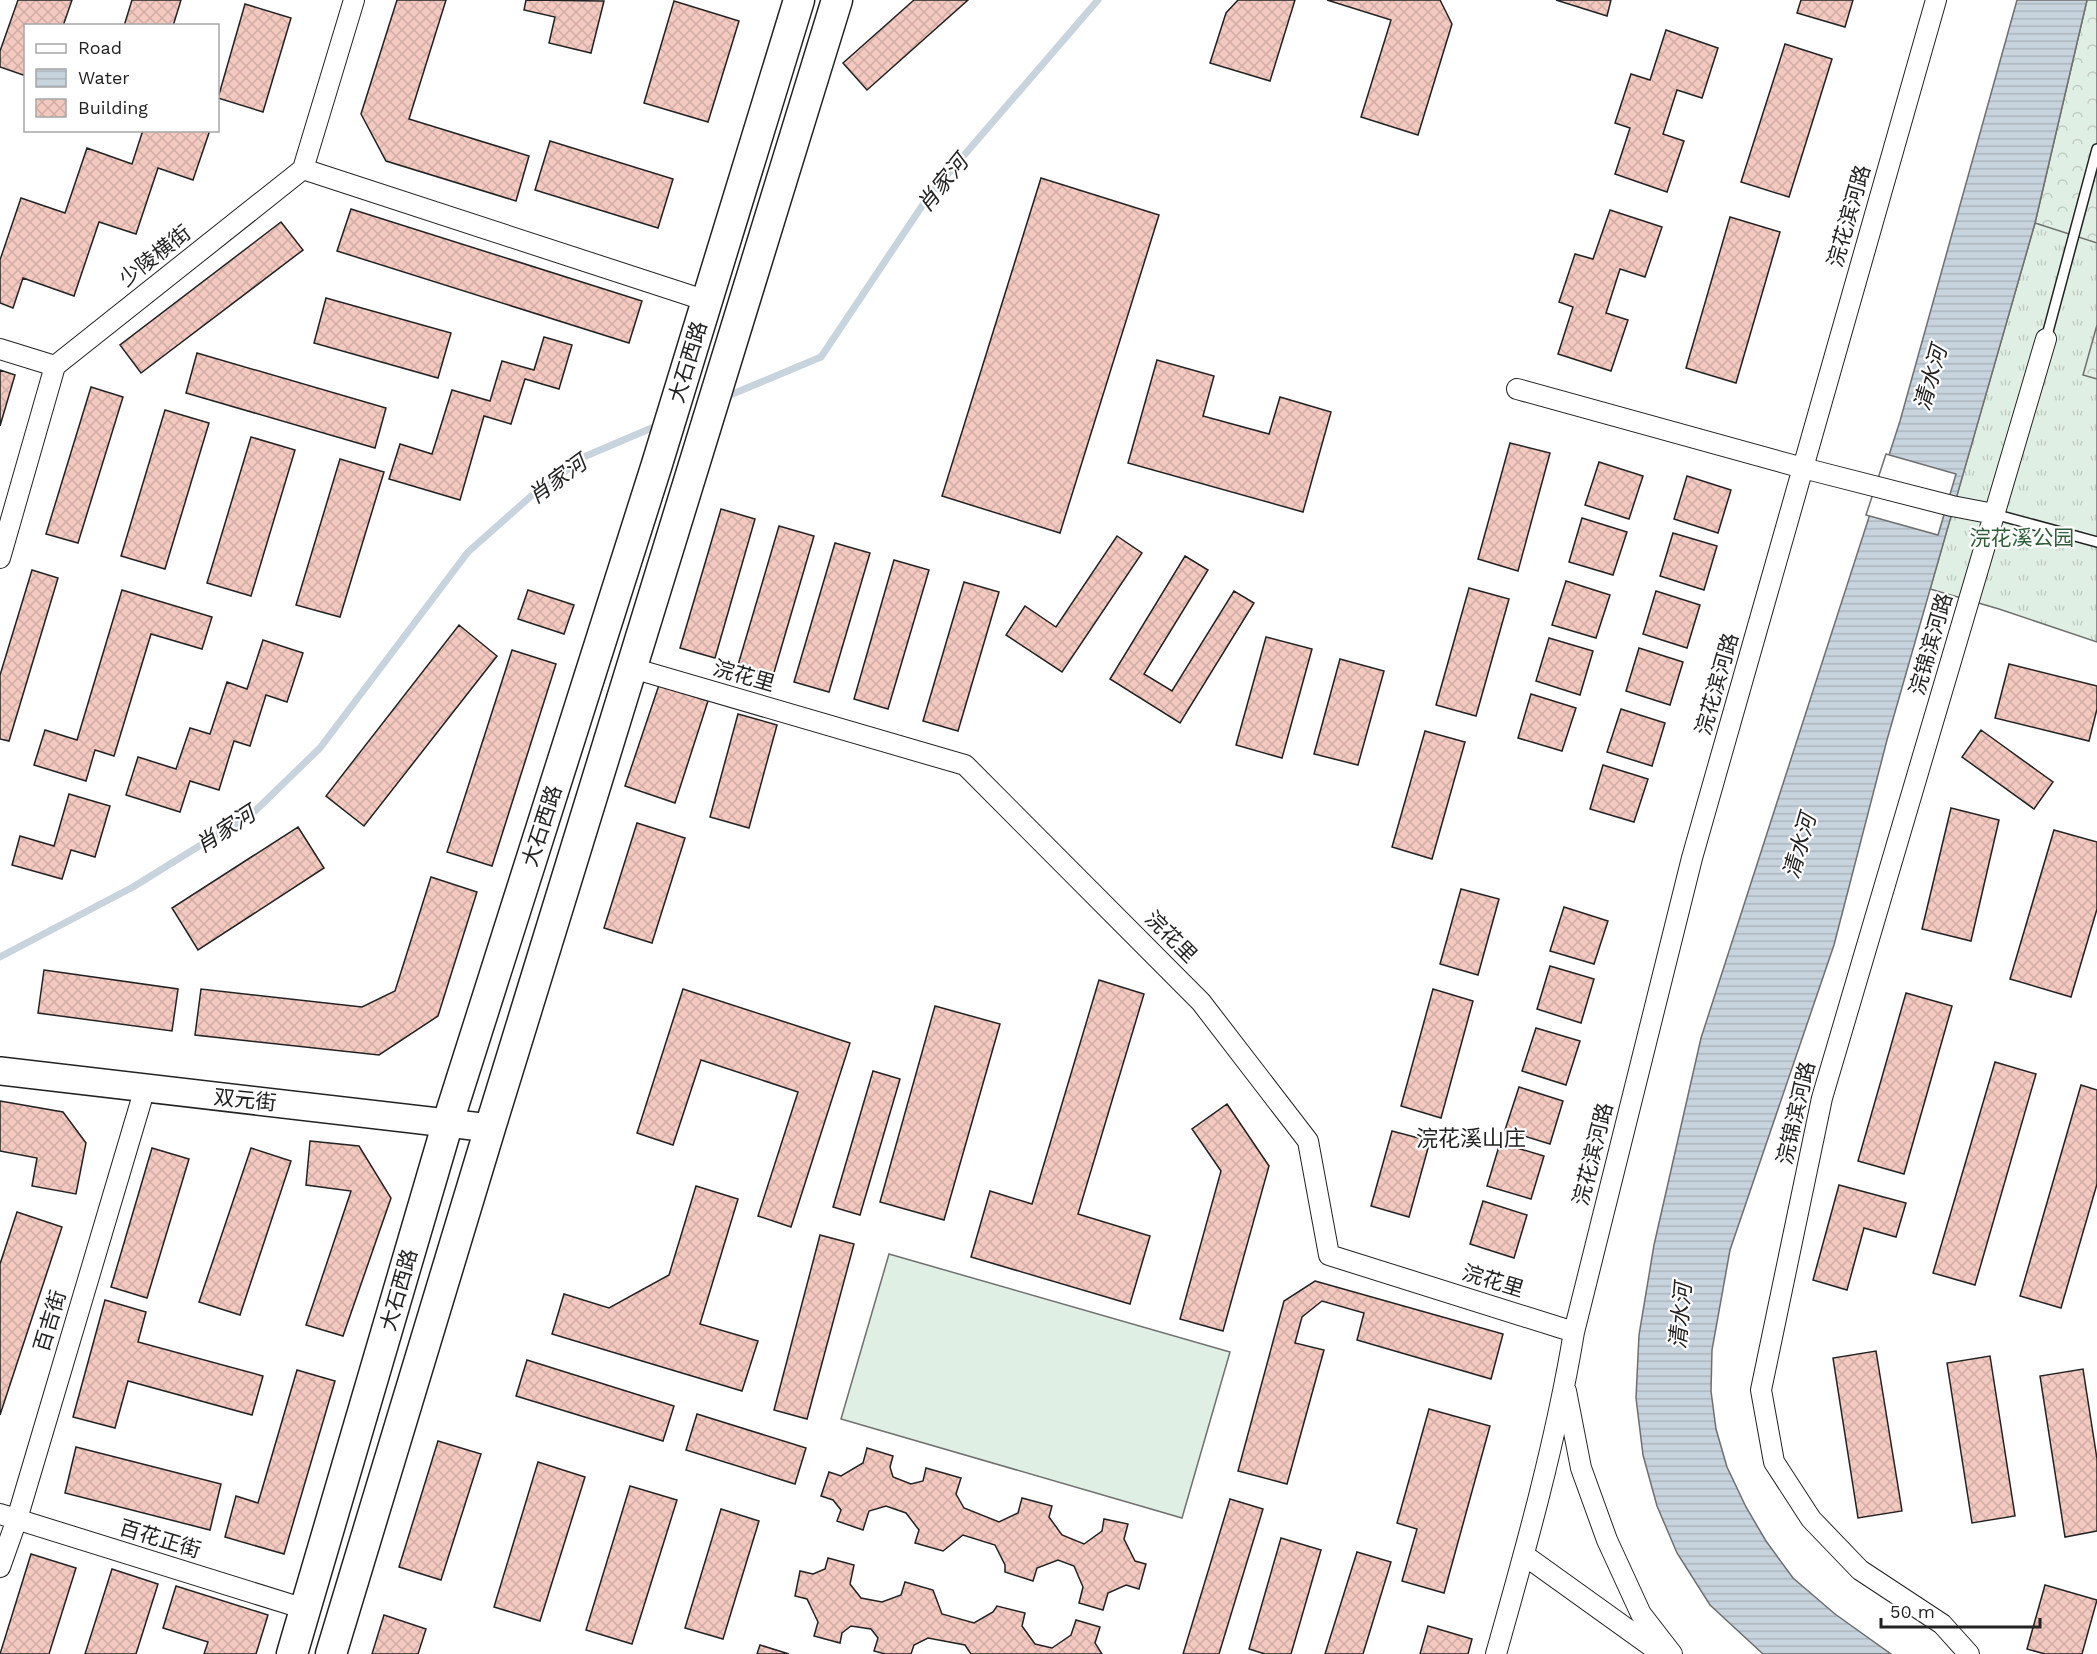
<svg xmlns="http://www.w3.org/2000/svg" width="2097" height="1654" viewBox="0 0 2097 1654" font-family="'Work Sans','Noto Sans SC',sans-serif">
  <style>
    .grass { fill: url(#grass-tufts); stroke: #6f6f6f; stroke-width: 1.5 }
    .forest { fill: url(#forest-crowns); stroke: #6f6f6f; stroke-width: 1.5 }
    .pitch { fill: #e0efe3; stroke: #6f6f6f; stroke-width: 1.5 }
    .water { fill: url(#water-rules); stroke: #6f6f6f; stroke-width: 1.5 }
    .pier { fill: #fff; stroke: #6f6f6f; stroke-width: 1.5 }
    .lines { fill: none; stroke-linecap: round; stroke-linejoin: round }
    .stream { stroke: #c7d3dd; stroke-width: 7 }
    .building { fill: url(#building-cross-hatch); stroke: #222; stroke-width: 1.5 }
    .service-casing { stroke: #222; stroke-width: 12 }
    .minor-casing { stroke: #222; stroke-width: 22 }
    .secondary-casing { stroke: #222; stroke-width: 30 }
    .primary-casing { stroke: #222; stroke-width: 33 }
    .service { stroke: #fff; stroke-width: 9 }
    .minor { stroke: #fff; stroke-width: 20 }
    .secondary { stroke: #fff; stroke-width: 27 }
    .primary { stroke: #fff; stroke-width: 30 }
    .labels { text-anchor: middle; stroke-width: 4.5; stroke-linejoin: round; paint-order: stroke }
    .street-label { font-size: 21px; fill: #222; stroke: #fff }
    .park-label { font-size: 21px; fill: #2f5e38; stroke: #fff }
    .water-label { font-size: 22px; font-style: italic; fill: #222; stroke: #fff }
    .neighbourhood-label { font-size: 22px; fill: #222; stroke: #fff }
  </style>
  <defs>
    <pattern id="grass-tufts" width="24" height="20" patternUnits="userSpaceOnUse" patternTransform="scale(1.5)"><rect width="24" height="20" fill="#e0efe3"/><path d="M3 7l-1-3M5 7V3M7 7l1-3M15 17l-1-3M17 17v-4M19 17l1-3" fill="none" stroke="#c0cdc2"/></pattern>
    <pattern id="forest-crowns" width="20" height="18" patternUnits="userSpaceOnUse" patternTransform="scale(1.5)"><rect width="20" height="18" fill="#e0efe3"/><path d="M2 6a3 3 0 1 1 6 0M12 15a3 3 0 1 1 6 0" fill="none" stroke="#c0cdc2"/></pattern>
    <pattern id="water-rules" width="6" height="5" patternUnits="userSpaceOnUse" patternTransform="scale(1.5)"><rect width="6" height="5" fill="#c7d3dd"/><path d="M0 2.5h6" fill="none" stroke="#abb5bd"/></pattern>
    <pattern id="building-cross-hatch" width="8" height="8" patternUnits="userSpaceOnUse" patternTransform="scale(1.5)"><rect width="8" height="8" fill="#f3c9c0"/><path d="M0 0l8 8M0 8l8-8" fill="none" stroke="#d0aca5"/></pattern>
  </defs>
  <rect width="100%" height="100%" fill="#fff"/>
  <path class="grass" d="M 2087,0 L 2097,0 L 2097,642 L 1999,609 L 1930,589 L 2035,223 Z"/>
  <path class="forest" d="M 2087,0 L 2097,0 L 2097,243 L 2035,223 Z
    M 2097,325 L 2097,379 L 2083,375 Z"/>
  <path class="pitch" d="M 889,1254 L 1230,1352 L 1182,1518 L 841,1419 Z"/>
  <path class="water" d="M 2017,0 L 2087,0 L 2035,223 L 1887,740 L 1834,945 L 1730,1250 L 1712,1350 L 1711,1391 L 1716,1429 L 1727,1467 L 1746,1507 L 1766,1541 L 1793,1578 L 1835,1614 L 1891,1654 L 1763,1654 L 1710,1605 L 1677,1553 L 1657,1506 L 1643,1455 L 1636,1398 L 1639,1335 L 1654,1245 L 1701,1038 L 1900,421 Z"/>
  <path class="pier" d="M 1886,454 L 1956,474 L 1938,535 L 1866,515 Z"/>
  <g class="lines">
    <path class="stream" d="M 723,398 L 821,357 L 928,197 L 1098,0
      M 0,957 L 133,887 L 254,812 L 320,748 L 468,552 L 530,497 L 586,456 L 661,424"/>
  </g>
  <path class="building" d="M 18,0 L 72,0 L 63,26 L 26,26 L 26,76 L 0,67 L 0,51 Z
    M 132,0 L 181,0 L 173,26 L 124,26 Z
    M 397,0 L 446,0 L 409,119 L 529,156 L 516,201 L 386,161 L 361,114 Z
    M 526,0 L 604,1 L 591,53 L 549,43 L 555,17 L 524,10 Z
    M 914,0 L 968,0 L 867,90 L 843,63 Z
    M 1238,0 L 1295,0 L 1270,81 L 1210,63 L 1226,13 Z
    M 1327,0 L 1440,0 L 1452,24 L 1418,135 L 1361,117 L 1391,20 Z
    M 1556,0 L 1611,0 L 1607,16 Z
    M 1801,0 L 1853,0 L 1845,27 L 1797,13 Z
    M 674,1 L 739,21 L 708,122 L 644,103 Z
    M 245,4 L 291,18 L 263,112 L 218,98 Z
    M 1666,30 L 1718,48 L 1702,98 L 1677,90 L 1663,134 L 1684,141 L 1667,192 L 1615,174 L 1630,128 L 1615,123 L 1631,74 L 1650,80 Z
    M 1785,44 L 1832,59 L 1789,197 L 1741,182 Z
    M 143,130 L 210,130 L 193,180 L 158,168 L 136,234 L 99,222 L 74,296 L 23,278 L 13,308 L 0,303 L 0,260 L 21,198 L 65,213 L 87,148 L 132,164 Z
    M 550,141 L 673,179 L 658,228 L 535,190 Z
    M 1041,178 L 1159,215 L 1060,533 L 942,496 Z
    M 351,209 L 642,301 L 629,343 L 337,251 Z
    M 1610,210 L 1662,227 L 1645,277 L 1620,269 L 1606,313 L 1628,320 L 1611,371 L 1558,354 L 1573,307 L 1559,302 L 1575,254 L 1593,259 Z
    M 1730,217 L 1780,232 L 1736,383 L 1686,368 Z
    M 281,222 L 303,250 L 141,373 L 120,345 Z
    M 326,298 L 451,333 L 438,378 L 314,343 Z
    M 544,337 L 572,345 L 559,389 L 525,379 L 511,424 L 484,416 L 460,500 L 389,479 L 400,444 L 432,454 L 452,390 L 490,401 L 502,361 L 534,370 Z
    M 197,353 L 386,408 L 375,448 L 186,393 Z
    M 1157,360 L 1214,376 L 1203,416 L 1269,434 L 1280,397 L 1331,412 L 1303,512 L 1128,463 Z
    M 0,370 L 15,375 L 0,426 Z
    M 91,387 L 123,397 L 78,543 L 46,534 Z
    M 165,410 L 209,423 L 165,569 L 121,556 Z
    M 251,437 L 295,450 L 251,596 L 207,583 Z
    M 1510,443 L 1550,453 L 1518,571 L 1478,559 Z
    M 340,459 L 384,472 L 340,617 L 296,605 Z
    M 1599,462 L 1643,476 L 1629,519 L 1585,505 Z
    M 1687,476 L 1731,490 L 1718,533 L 1674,519 Z
    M 721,509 L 755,519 L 715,658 L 680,648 Z
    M 1582,518 L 1627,532 L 1613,575 L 1569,562 Z
    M 779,526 L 814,536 L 773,676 L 738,665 Z
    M 1673,533 L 1717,546 L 1704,590 L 1660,576 Z
    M 1117,536 L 1142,553 L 1062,672 L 1006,635 L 1025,606 L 1056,627 Z
    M 835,543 L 870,553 L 829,692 L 794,682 Z
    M 1185,556 L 1208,570 L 1144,674 L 1172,691 L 1234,591 L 1254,603 L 1180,723 L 1110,679 Z
    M 894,560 L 929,570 L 888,709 L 854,699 Z
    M 32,570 L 58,578 L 9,741 L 0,739 L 0,675 Z
    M 1566,581 L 1610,595 L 1596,638 L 1552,625 Z
    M 964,582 L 999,592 L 958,731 L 923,721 Z
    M 1469,588 L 1509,599 L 1476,716 L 1436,705 Z
    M 122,590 L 212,617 L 202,649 L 151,634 L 114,756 L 95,750 L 86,781 L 34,765 L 45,730 L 77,740 Z
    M 528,590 L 574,605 L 564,634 L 518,619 Z
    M 1656,591 L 1700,605 L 1687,648 L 1643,634 Z
    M 459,625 L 497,656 L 364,826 L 326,796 Z
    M 1266,637 L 1312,649 L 1282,758 L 1236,745 Z
    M 1549,638 L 1593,651 L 1580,695 L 1536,681 Z
    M 263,640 L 303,653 L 287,702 L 266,695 L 250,746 L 234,741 L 219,790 L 190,781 L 180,812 L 126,795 L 138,757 L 176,769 L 190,728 L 210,734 L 227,682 L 247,689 Z
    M 1639,648 L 1683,662 L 1670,705 L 1626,691 Z
    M 512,650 L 556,664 L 492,866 L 447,852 Z
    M 1340,659 L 1384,671 L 1358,765 L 1314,754 Z
    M 2009,664 L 2097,686 L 2097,709 L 2089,741 L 1995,718 Z
    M 659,685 L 708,701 L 675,803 L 625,786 Z
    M 1531,694 L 1576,708 L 1562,751 L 1518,738 Z
    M 1621,709 L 1665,723 L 1652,766 L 1607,752 Z
    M 738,714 L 777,725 L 749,828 L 710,817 Z
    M 1981,730 L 2053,782 L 2034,809 L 1962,757 Z
    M 1425,731 L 1465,742 L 1432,859 L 1392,847 Z
    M 1603,765 L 1648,779 L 1634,822 L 1590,809 Z
    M 69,794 L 110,806 L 95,857 L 71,850 L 62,879 L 12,865 L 20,836 L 54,846 Z
    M 1951,808 L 1999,820 L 1971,941 L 1922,929 Z
    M 637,823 L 685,838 L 652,943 L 604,928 Z
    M 298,827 L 324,868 L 198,950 L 172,908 Z
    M 2054,830 L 2097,842 L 2097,909 L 2071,997 L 2010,979 Z
    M 431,877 L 477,892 L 438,1016 L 379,1055 L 195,1035 L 201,989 L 362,1007 L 395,991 Z
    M 1461,889 L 1499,899 L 1478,975 L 1440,964 Z
    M 1564,907 L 1608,921 L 1594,964 L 1550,951 Z
    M 1550,966 L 1594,979 L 1581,1023 L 1537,1009 Z
    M 44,970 L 178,989 L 172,1031 L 38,1013 Z
    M 1099,980 L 1144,994 L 1078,1214 L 1150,1236 L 1130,1304 L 971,1257 L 990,1191 L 1032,1204 Z
    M 683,989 L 850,1043 L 791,1227 L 758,1216 L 798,1092 L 701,1060 L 673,1145 L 637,1133 Z
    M 1433,989 L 1473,1001 L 1441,1118 L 1401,1106 Z
    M 1906,993 L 1952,1006 L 1904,1174 L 1858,1161 Z
    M 935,1006 L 1000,1024 L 944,1220 L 880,1202 Z
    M 1536,1028 L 1580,1041 L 1566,1085 L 1522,1071 Z
    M 1995,1062 L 2036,1074 L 1975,1285 L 1933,1273 Z
    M 873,1071 L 900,1079 L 860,1215 L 833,1207 Z
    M 2081,1085 L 2097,1090 L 2097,1184 L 2061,1308 L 2020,1296 Z
    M 1519,1087 L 1563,1101 L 1550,1144 L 1505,1130 Z
    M 0,1101 L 63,1112 L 86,1143 L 76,1194 L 32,1186 L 37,1158 L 0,1151 Z
    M 1227,1104 L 1269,1166 L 1223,1331 L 1180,1319 L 1221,1171 L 1192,1129 Z
    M 1392,1131 L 1430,1141 L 1409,1217 L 1371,1206 Z
    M 310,1141 L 359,1146 L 391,1198 L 343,1336 L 306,1325 L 351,1191 L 306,1185 Z
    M 1500,1143 L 1544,1156 L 1531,1199 L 1487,1186 Z
    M 152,1148 L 189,1159 L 147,1298 L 111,1287 Z
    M 251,1148 L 291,1161 L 240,1315 L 199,1302 Z
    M 1839,1185 L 1906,1203 L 1896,1237 L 1864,1228 L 1847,1290 L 1813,1280 Z
    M 696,1186 L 738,1199 L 700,1324 L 758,1341 L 742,1391 L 552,1334 L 564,1294 L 609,1308 L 669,1275 Z
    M 1483,1201 L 1527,1215 L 1514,1258 L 1470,1244 Z
    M 17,1212 L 62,1227 L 0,1415 L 0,1264 Z
    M 820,1235 L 854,1244 L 807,1419 L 774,1410 Z
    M 1315,1281 L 1503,1334 L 1491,1379 L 1357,1340 L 1364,1313 L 1322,1301 L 1302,1317 L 1295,1343 L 1324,1350 L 1287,1484 L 1238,1471 L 1284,1301 Z
    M 105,1300 L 146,1312 L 138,1342 L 263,1376 L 252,1415 L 128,1381 L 115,1428 L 73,1417 Z
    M 1876,1351 L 1902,1511 L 1858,1518 L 1833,1358 Z
    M 1990,1356 L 2015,1516 L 1972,1523 L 1947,1363 Z
    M 527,1360 L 674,1406 L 663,1441 L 516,1396 Z
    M 2083,1369 L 2097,1459 L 2097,1531 L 2065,1537 L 2040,1376 Z
    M 297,1370 L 335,1381 L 284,1554 L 225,1537 L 236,1496 L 258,1503 Z
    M 1429,1409 L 1490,1426 L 1444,1593 L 1402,1581 L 1417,1529 L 1397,1523 Z
    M 697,1414 L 806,1448 L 795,1484 L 686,1450 Z
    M 438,1441 L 481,1454 L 441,1580 L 399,1567 Z
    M 76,1447 L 221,1484 L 210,1530 L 65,1493 Z
    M 867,1448 L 893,1456 L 890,1467 L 893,1477 L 911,1484 L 923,1481 L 926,1468 L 961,1478 L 956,1494 L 964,1508 L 999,1522 L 1018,1513 L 1022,1498 L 1052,1506 L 1049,1517 L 1062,1535 L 1084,1544 L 1102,1531 L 1104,1519 L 1128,1524 L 1124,1539 L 1135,1561 L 1146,1564 L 1139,1589 L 1126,1585 L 1108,1593 L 1103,1610 L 1079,1603 L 1083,1587 L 1074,1566 L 1058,1560 L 1037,1568 L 1033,1581 L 1005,1572 L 1005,1565 L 995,1545 L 963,1535 L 943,1551 L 915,1543 L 919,1530 L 906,1513 L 886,1506 L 869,1511 L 863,1530 L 837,1521 L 841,1510 L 833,1500 L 821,1496 L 829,1472 L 841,1476 L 863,1463 Z
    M 538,1462 L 585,1477 L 540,1621 L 494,1607 Z
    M 630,1486 L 677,1500 L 632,1644 L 586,1630 Z
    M 1230,1499 L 1263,1509 L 1219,1654 L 1183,1654 Z
    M 721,1509 L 759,1521 L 723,1639 L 685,1628 Z
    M 1281,1538 L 1321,1550 L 1291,1654 L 1265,1654 L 1249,1649 Z
    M 1357,1552 L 1391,1562 L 1363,1654 L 1325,1654 Z
    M 31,1554 L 76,1568 L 49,1654 L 0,1654 Z
    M 828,1558 L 854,1565 L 850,1584 L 861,1598 L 882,1602 L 901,1595 L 905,1582 L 933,1590 L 942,1614 L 974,1623 L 993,1612 L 997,1606 L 1025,1613 L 1022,1626 L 1035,1644 L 1052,1648 L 1071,1635 L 1076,1620 L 1100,1627 L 1095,1643 L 1102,1654 L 971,1654 L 965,1645 L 928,1638 L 914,1645 L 911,1654 L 885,1654 L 874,1651 L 878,1638 L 871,1629 L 851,1626 L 842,1633 L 840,1643 L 814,1636 L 818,1622 L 807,1599 L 795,1596 L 800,1571 L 813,1574 L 825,1569 Z
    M 112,1569 L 158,1584 L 136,1654 L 85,1654 Z
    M 2045,1585 L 2097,1600 L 2082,1654 L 2045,1654 L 2027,1649 Z
    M 176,1586 L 268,1615 L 256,1654 L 204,1654 L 208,1642 L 163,1628 Z
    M 384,1615 L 426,1629 L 418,1654 L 372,1654 Z
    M 1428,1626 L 1472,1639 L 1468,1654 L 1420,1654 Z
    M 760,1645 L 789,1654 L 757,1654 Z"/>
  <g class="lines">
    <defs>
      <path id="service" d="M 2046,339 L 2097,149
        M 1994,514 L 2097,542"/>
      <path id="minor" d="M 303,169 L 707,301
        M 0,349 L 55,366
        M 1517,389 L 1803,468 L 1952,506 L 1994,514
        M 0,558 L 55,366 L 303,169 L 354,0
        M 632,668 L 965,765 L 1201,1002 L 1308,1141 L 1329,1255 L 1574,1332
        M 1566,1391 L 1581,1468 L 1607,1540 L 1641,1614 L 1672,1654
        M 0,1514 L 305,1609
        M 1524,1555 L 1662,1654
        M 0,1567 L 17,1519 L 145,1088
        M 1496,1654 C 1526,1548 1556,1441 1574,1332 L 1692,858 L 1936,0
        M 1969,1654 L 1942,1624 L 1860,1570 L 1811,1519 L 1774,1462 L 1761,1390 L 1822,1098 L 2046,339"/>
      <path id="secondary" d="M 0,1071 L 490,1128"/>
      <path id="primary" d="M 292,1654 L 448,1122 L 657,464 L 799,0
        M 331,1654 L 490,1128 L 837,0"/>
    </defs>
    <use href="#service" class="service-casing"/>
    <use href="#minor" class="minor-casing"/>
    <use href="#secondary" class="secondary-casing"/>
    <use href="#primary" class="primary-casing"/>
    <use href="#service" class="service"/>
    <use href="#minor" class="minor"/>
    <use href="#secondary" class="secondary"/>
    <use href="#primary" class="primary"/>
  </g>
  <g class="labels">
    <g class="street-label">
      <text transform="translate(1849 216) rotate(-74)" y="7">浣花滨河路</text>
      <text transform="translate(155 256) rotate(-38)" y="7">少陵横街</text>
      <text transform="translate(688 362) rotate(-73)" y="7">大石西路</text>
      <text transform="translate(1931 644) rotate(-74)" y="7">浣锦滨河路</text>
      <text transform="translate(744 676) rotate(16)" y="7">浣花里</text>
      <text transform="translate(1717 684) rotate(-74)" y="7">浣花滨河路</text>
      <text transform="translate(542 826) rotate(-72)" y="7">大石西路</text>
      <text transform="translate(1171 937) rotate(45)" y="7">浣花里</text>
      <text transform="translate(245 1100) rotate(6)" y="7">双元街</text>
      <text transform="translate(1796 1113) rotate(-77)" y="7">浣锦滨河路</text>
      <text transform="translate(1593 1154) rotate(-76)" y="7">浣花滨河路</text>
      <text transform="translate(1493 1281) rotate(17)" y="7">浣花里</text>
      <text transform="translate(399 1290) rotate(-74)" y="7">大石西路</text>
      <text transform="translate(50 1321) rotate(-73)" y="7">百吉街</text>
      <text transform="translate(160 1539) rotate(17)" y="7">百花正街</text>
    </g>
    <g class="park-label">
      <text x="2022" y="545">浣花溪公园</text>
    </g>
    <g class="water-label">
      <text transform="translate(942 183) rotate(-51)" y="8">肖家河</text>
      <text transform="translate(1930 378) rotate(-74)" y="8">清水河</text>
      <text transform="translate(557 479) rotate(-36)" y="8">肖家河</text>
      <text transform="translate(225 829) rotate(-33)" y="8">肖家河</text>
      <text transform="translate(1799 846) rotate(-74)" y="8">清水河</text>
      <text transform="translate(1680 1316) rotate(-85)" y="8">清水河</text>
    </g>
    <g class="neighbourhood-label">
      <text x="1471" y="1146">浣花溪山庄</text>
    </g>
  </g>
  <rect x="24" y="24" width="195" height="108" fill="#ffffff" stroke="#a7a7a7" stroke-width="1.5"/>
  <rect x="36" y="44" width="30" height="9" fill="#ffffff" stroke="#a7a7a7" stroke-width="1.5"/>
  <text x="78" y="54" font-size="18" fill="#222222">Road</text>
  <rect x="36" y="69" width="30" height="18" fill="url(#water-rules)" stroke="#a7a7a7" stroke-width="1.5"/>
  <text x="78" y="84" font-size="18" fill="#222222">Water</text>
  <rect x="36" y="99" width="30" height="18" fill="url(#building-cross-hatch)" stroke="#a7a7a7" stroke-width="1.5"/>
  <text x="78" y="114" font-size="18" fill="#222222">Building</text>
  <path d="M1881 1618v9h159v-9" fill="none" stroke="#222222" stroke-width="3"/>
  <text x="1890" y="1618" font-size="18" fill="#222222" stroke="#ffffff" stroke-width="4.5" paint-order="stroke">50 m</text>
</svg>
